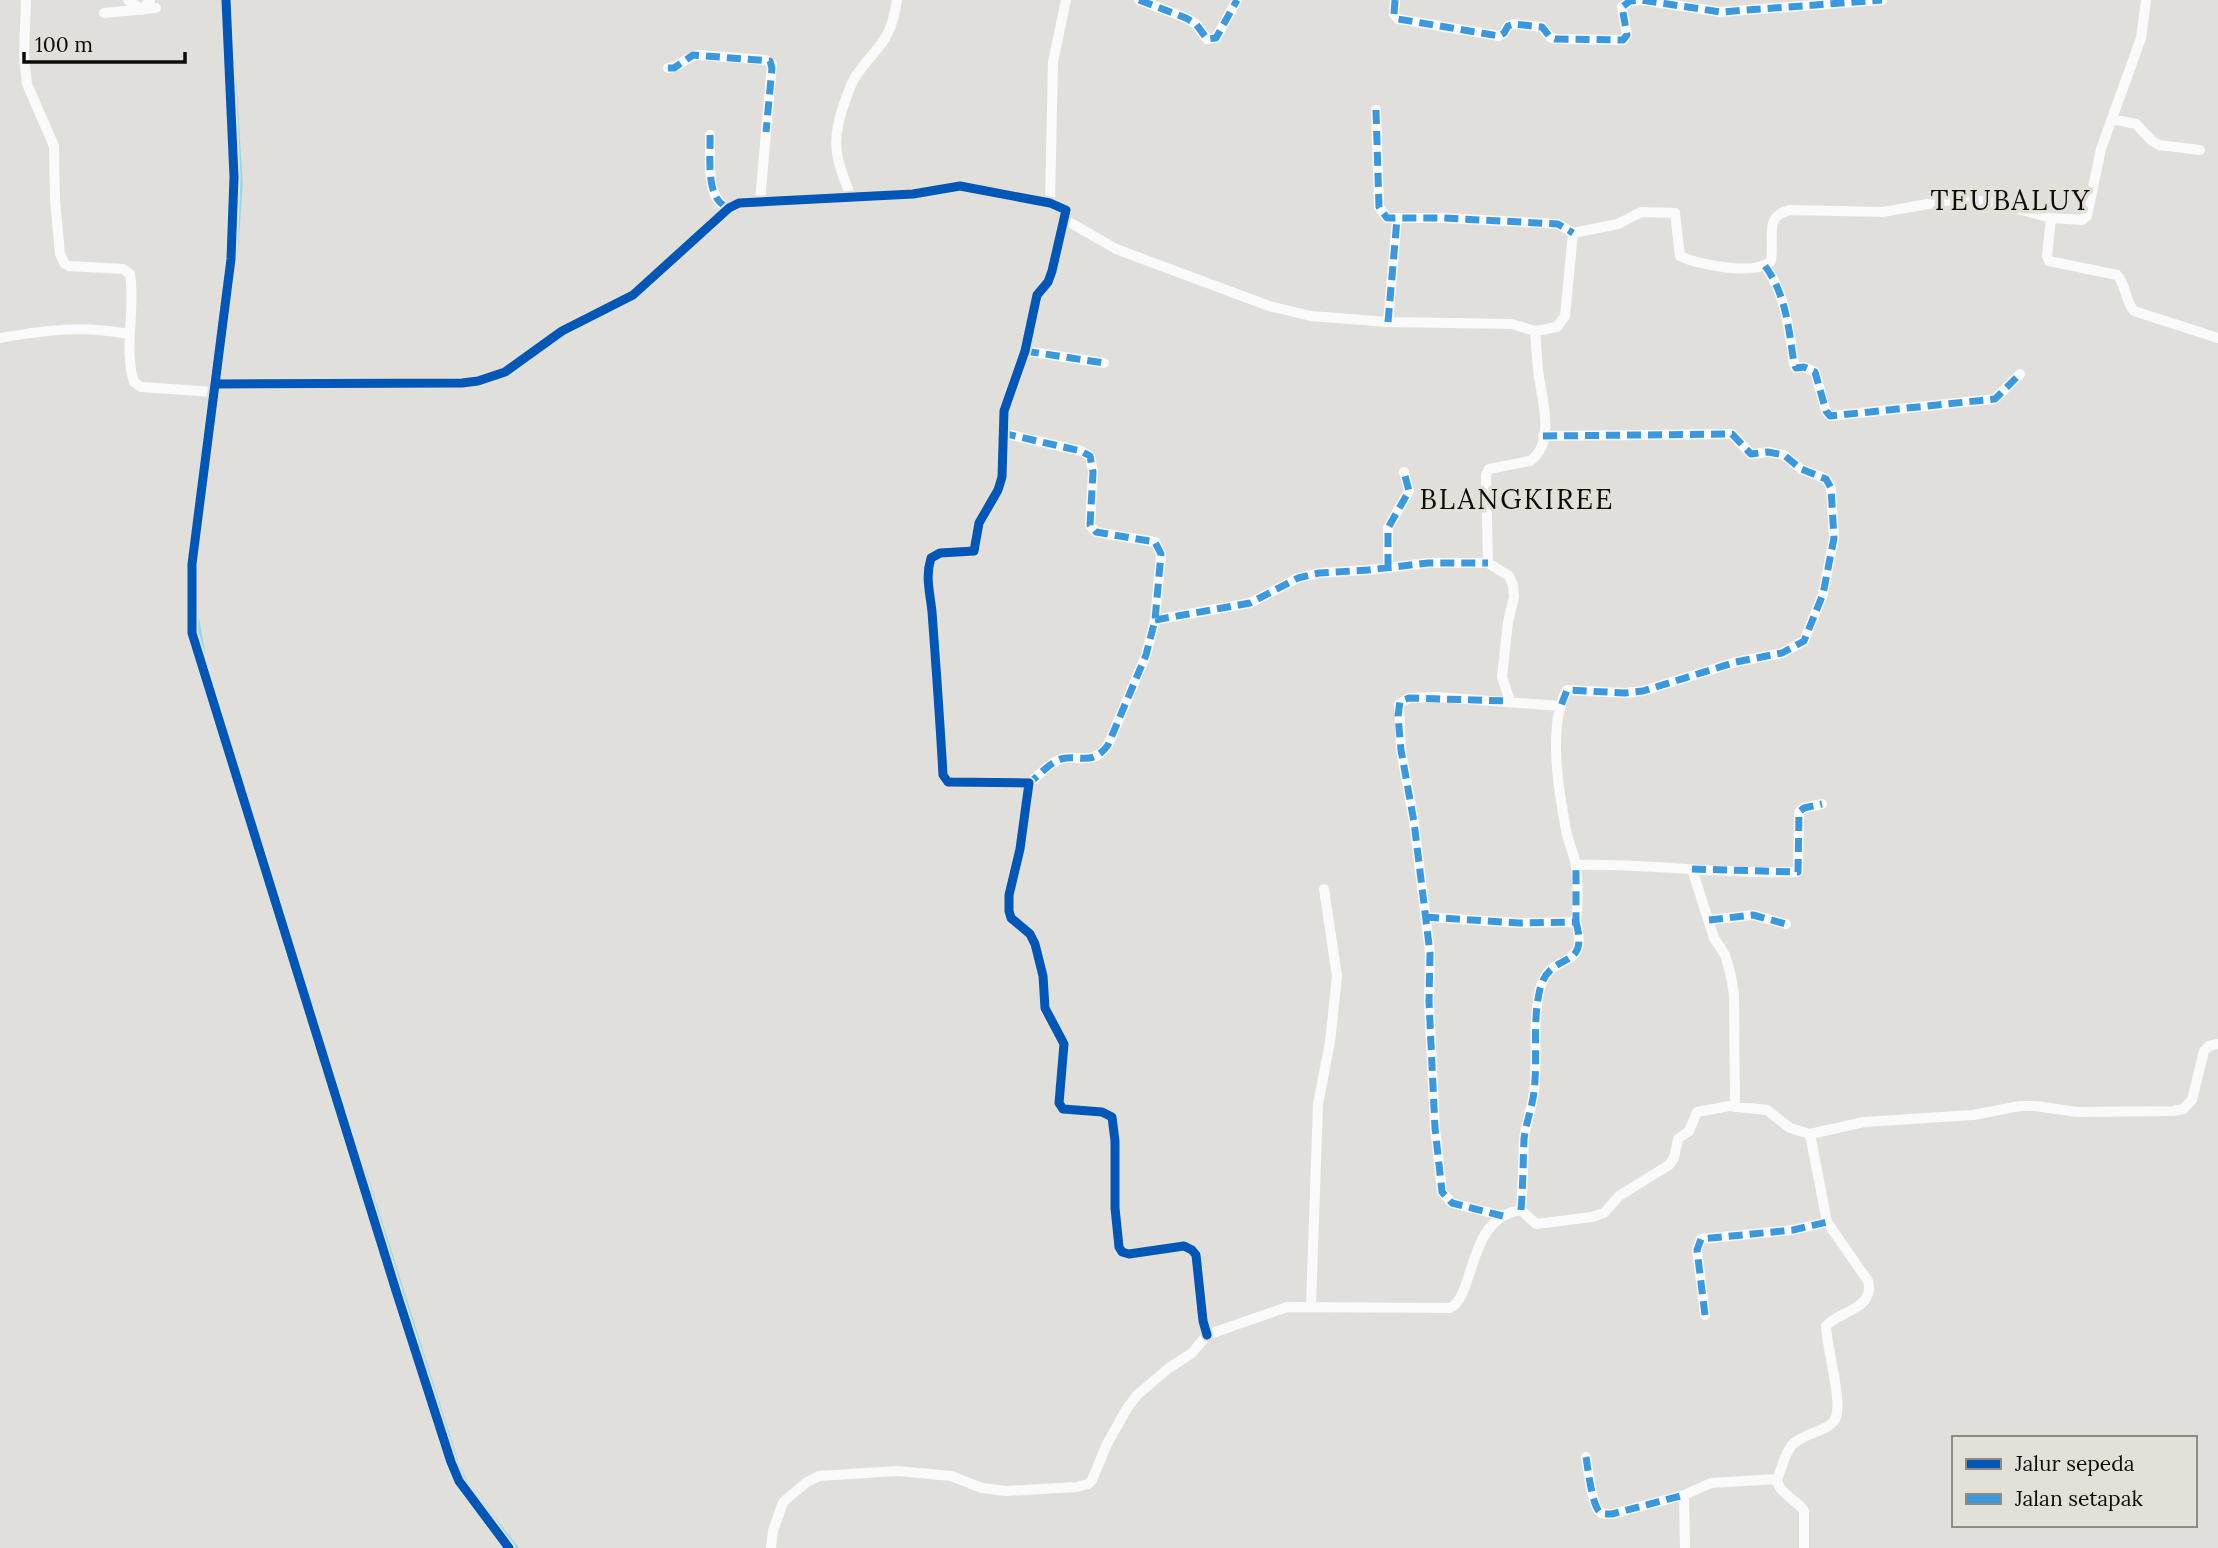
<svg xmlns="http://www.w3.org/2000/svg" width="2218" height="1548" viewBox="0 0 2218 1548" font-family="Lora,serif">
  <style>
    .lines { fill: none; stroke-linecap: round; stroke-linejoin: round }
    .stream { stroke: #90d9e8; stroke-width: 3.5 }
    .minor { stroke: #fafafa; stroke-width: 10 }
    .quiet { stroke: #3a99de; stroke-width: 7; stroke-dasharray: 14 7; stroke-linecap: butt }
    .cycleway-casing { stroke: #e3e0d8; stroke-width: 13 }
    .cycleway { stroke: #0057b8; stroke-width: 9 }
    .labels { text-anchor: middle; stroke-width: 7; stroke-linejoin: round; paint-order: stroke }
    .quarter-label { font-size: 28px; letter-spacing: 2px; fill: #0d0c0a; stroke: #e3e0d8 }
  </style>
  <rect width="100%" height="100%" fill="#e0dfdb"/>
  <g class="lines">
    <path class="stream" d="M 233,55 L 241,184 L 236,256
      M 197,617 L 204,655
      M 364,1170 L 458,1466 L 468,1486 L 517,1548"/>
    <path class="minor" d="M 26,0 L 24,55 L 27,84 L 54,146 L 55,200 L 60,254 L 65,264 L 69,266 L 123,269 L 130,274 C 136,309 123,347 134,382 L 141,387 L 214,392
      M 128,0 L 142,10 L 150,0
      M 226,0 L 234,177 L 231,259 L 192,564 L 192,633 L 397,1294 L 451,1462 L 459,1481 L 509,1548
      M 1139,0 L 1186,18 L 1196,24 L 1207,39 L 1216,38 L 1237,0
      M 1395,0 L 1394,14 L 1398,19 L 1499,36 L 1504,33 L 1508,26 L 1514,24 L 1542,27 L 1550,37 L 1555,39 L 1623,40 L 1627,35 L 1622,7 L 1630,1 L 1641,0 L 1721,12 L 1882,0
      M 104,13 L 156,8
      M 668,68 C 680,68 687,55 699,55 L 766,60 L 772,64 L 760,201
      M 1376,110 L 1379,207 L 1387,218 L 1443,218 L 1558,224 L 1573,233
      M 2112,119 L 2136,124 L 2152,141 L 2159,145 L 2200,150
      M 710,135 C 711,156 704,200 729,208
      M 851,197 C 836,158 830,144 844,104 C 847,96 850,86 854,79 C 877,44 890,46 897,0
      M 1050,203 L 1053,62 L 1066,0
      M 2051,218 L 2082,220 L 2087,216 L 2101,149 L 2141,38 L 2146,0
      M 1064,219 L 1116,249 L 1269,306 L 1311,316 L 1388,322 L 1512,324 L 1535,331 L 1557,327 L 1565,316 L 1573,233 L 1618,224 L 1641,212 L 1675,213 L 1680,256 C 1698,265 1756,276 1771,261 C 1775,238 1763,216 1790,210 L 1883,212 L 1956,199 L 1992,202 L 2051,218 L 2047,256 L 2049,261 L 2117,275 C 2126,284 2125,301 2134,311 L 2218,338
      M 1765,266 C 1786,294 1789,330 1794,364 L 1796,368 L 1804,367 L 1815,372 L 1826,411 L 1830,416 L 1995,399 L 2020,374
      M 1388,322 L 1397,219
      M 0,338 C 47,330 81,325 129,334
      M 1025,351 L 1104,363
      M 215,384 L 462,383 L 478,381 L 505,372 L 562,331 L 633,295 L 729,208 L 739,203 L 913,194 L 960,186 L 1050,203 L 1066,210 L 1052,271 L 1048,282 L 1037,295 L 1025,351 L 1004,411 L 1002,477 L 998,490 L 979,523 L 974,551 L 940,553 L 931,558 C 925,577 930,592 932,612 C 936,666 940,721 943,775 L 948,782 L 1029,783 L 1020,849 L 1009,895 L 1009,911 L 1011,918 L 1030,934 L 1035,944 L 1043,976 L 1045,1008 L 1064,1044 L 1059,1103 L 1063,1109 L 1102,1112 L 1112,1117 L 1115,1141 L 1115,1208 L 1119,1247 L 1122,1252 L 1129,1254 L 1184,1246 L 1192,1250 L 1196,1255 L 1203,1321 L 1207,1335
      M 1002,433 L 1081,451 L 1090,456 L 1093,472 L 1090,525 L 1096,532 L 1155,542 L 1161,554 L 1155,620 L 1146,655 L 1108,745 C 1092,767 1080,754 1061,759 C 1050,762 1039,776 1029,783
      M 1488,563 L 1486,475 L 1489,469 L 1530,461 C 1557,442 1541,397 1538,370 C 1537,357 1536,344 1535,331
      M 1388,568 L 1388,528 L 1409,491 L 1404,472
      M 1155,620 L 1250,603 L 1298,578 L 1319,573 L 1368,570 L 1428,563 L 1488,563 L 1509,576 L 1513,585 L 1514,597 L 1508,622 L 1502,677 L 1510,701
      M 1576,865 C 1650,863 1724,875 1798,872 L 1799,812 L 1804,808 L 1822,804
      M 1692,869 L 1714,938 L 1725,955 L 1731,976 L 1734,995 L 1735,1107
      M 1425,917 L 1519,923 L 1576,922 C 1578,905 1578,884 1576,867 C 1575,855 1568,843 1566,830 C 1559,792 1547,725 1567,690 L 1625,693 L 1643,691 L 1736,662 L 1782,653 L 1804,641 L 1823,594 L 1834,538 L 1831,488 L 1826,479 L 1801,469 L 1784,455 L 1768,452 L 1751,454 L 1732,434 L 1543,436
      M 1709,920 L 1753,915 L 1786,924
      M 1576,922 C 1590,973 1550,949 1540,989 C 1532,1022 1538,1058 1534,1092 C 1532,1108 1526,1123 1524,1139 C 1523,1163 1523,1186 1521,1210 L 1536,1224 L 1592,1217 L 1604,1213 L 1619,1196 L 1669,1165 L 1674,1158 L 1678,1139 L 1689,1131 L 1697,1112 L 1729,1106 L 1767,1110 L 1790,1128 L 1810,1134 L 1864,1122 L 1973,1115 L 2020,1106 L 2036,1106 L 2077,1112 L 2173,1111 L 2183,1109 L 2192,1100 L 2204,1051 L 2209,1046 L 2218,1044
      M 1503,1216 L 1452,1203 L 1442,1192 L 1435,1128 L 1429,1002 L 1430,953 L 1414,822 L 1401,750 L 1399,704 L 1409,698 L 1437,697 L 1561,706
      M 1311,1306 L 1318,1104 L 1330,1042 L 1337,976 L 1324,889
      M 1705,1315 L 1697,1250 L 1701,1239 L 1793,1230 L 1827,1222
      M 1586,1457 C 1588,1468 1592,1508 1601,1513 C 1603,1514 1609,1514 1612,1514 L 1684,1495
      M 771,1548 L 773,1531 L 783,1502 L 807,1482 L 819,1476 L 897,1471 L 951,1476 L 982,1488 L 1006,1491 L 1077,1487 L 1088,1484 L 1092,1480 L 1107,1444 L 1126,1410 L 1137,1395 L 1169,1368 L 1192,1353 L 1207,1335 L 1287,1307 L 1450,1308 C 1476,1296 1466,1218 1521,1210
      M 1685,1548 L 1684,1495 L 1711,1483 L 1777,1479
      M 1804,1548 L 1804,1511 C 1798,1501 1783,1496 1778,1484 C 1776,1479 1779,1474 1781,1469 C 1784,1460 1786,1452 1792,1445 C 1804,1432 1832,1431 1836,1417 C 1842,1399 1827,1349 1826,1326 C 1840,1310 1875,1310 1868,1281 L 1827,1222 L 1810,1134"/>
    <path class="quiet" d="M 1139,0 L 1186,18 L 1196,24 L 1207,39 L 1216,38 L 1237,0
      M 1395,0 L 1394,14 L 1398,19 L 1499,36 L 1504,33 L 1508,26 L 1514,24 L 1542,27 L 1550,37 L 1555,39 L 1623,40 L 1627,35 L 1622,7 L 1630,1 L 1641,0 L 1721,12 L 1882,0
      M 668,68 L 674,68 L 693,55 L 770,61 L 772,68 L 766,132
      M 1376,110 L 1379,207 L 1387,218 L 1443,218 L 1558,224 L 1573,233
      M 710,135 C 711,156 704,200 729,208
      M 1765,266 C 1786,294 1789,330 1794,364 L 1796,368 L 1804,367 L 1815,372 L 1826,411 L 1830,416 L 1995,399 L 2020,374
      M 1388,322 L 1397,219
      M 1025,351 L 1104,363
      M 1002,433 L 1081,451 L 1090,456 L 1093,472 L 1090,525 L 1096,532 L 1155,542 L 1161,554 L 1155,620 L 1146,655 L 1108,745 C 1092,767 1080,754 1061,759 C 1050,762 1039,776 1029,783
      M 1543,436 L 1732,434 L 1751,454 L 1768,452 L 1784,455 L 1801,469 L 1826,479 L 1831,488 L 1834,538 L 1823,594 L 1804,641 L 1782,653 L 1736,662 L 1643,691 L 1625,693 L 1567,690 L 1561,706
      M 1388,568 L 1388,528 L 1409,491 L 1404,472
      M 1155,620 L 1250,603 L 1298,578 L 1319,573 L 1368,570 L 1428,563 L 1488,563
      M 1692,869 L 1798,872 L 1799,812 L 1804,808 L 1822,804
      M 1425,917 L 1519,923 L 1576,922 L 1576,865
      M 1709,920 L 1753,915 L 1786,924
      M 1521,1210 C 1523,1186 1523,1163 1524,1139 C 1526,1123 1532,1108 1534,1092 C 1538,1058 1532,1022 1540,989 C 1550,949 1590,973 1576,922
      M 1503,1216 L 1452,1203 L 1442,1192 L 1435,1128 L 1429,1002 L 1430,953 L 1414,822 L 1401,750 L 1398,716 L 1400,701 L 1409,698 L 1510,701
      M 1705,1315 L 1697,1250 L 1701,1239 L 1793,1230 L 1827,1222
      M 1586,1457 C 1588,1468 1592,1508 1601,1513 C 1603,1514 1609,1514 1612,1514 L 1684,1495"/>
    <defs>
      <path id="cycleway" d="M 226,0 L 234,177 L 231,259 L 192,564 L 192,633 L 397,1294 L 451,1462 L 459,1481 L 509,1548
        M 215,384 L 462,383 L 478,381 L 505,372 L 562,331 L 633,295 L 729,208 L 739,203 L 913,194 L 960,186 L 1050,203 L 1066,210 L 1052,271 L 1048,282 L 1037,295 L 1025,351 L 1004,411 L 1002,477 L 998,490 L 979,523 L 974,551 L 940,553 L 931,558 C 925,577 930,592 932,612 C 936,666 940,721 943,775 L 948,782 L 1029,783 L 1020,849 L 1009,895 L 1009,911 L 1011,918 L 1030,934 L 1035,944 L 1043,976 L 1045,1008 L 1064,1044 L 1059,1103 L 1063,1109 L 1102,1112 L 1112,1117 L 1115,1141 L 1115,1208 L 1119,1247 L 1122,1252 L 1129,1254 L 1184,1246 L 1192,1250 L 1196,1255 L 1203,1321 L 1207,1335"/>
    </defs>
    <use href="#cycleway" class="cycleway-casing"/>
    <use href="#cycleway" class="cycleway"/>
  </g>
  <g class="labels">
    <g class="quarter-label">
      <text x="2011" y="210">TEUBALUY</text>
      <text x="1517" y="509">BLANGKIREE</text>
    </g>
  </g>
  <rect x="1952" y="1436" width="245" height="91" fill="#e3e0d8" stroke="#8d8b86" stroke-width="2"/>
  <rect x="1966" y="1459" width="35" height="10" fill="#0057b8" stroke="#8d8b86" stroke-width="2"/>
  <text x="2015" y="1471" font-size="21" fill="#0d0c0a">Jalur sepeda</text>
  <rect x="1966" y="1494" width="35" height="10" fill="#3a99de" stroke="#8d8b86" stroke-width="2"/>
  <text x="2015" y="1506" font-size="21" fill="#0d0c0a">Jalan setapak</text>
  <path d="M24 52v10h161v-10" fill="none" stroke="#0d0c0a" stroke-width="3.5"/>
  <text x="35" y="52" font-size="21" fill="#0d0c0a" stroke="#e3e0d8" stroke-width="5" paint-order="stroke">100 m</text>
</svg>
